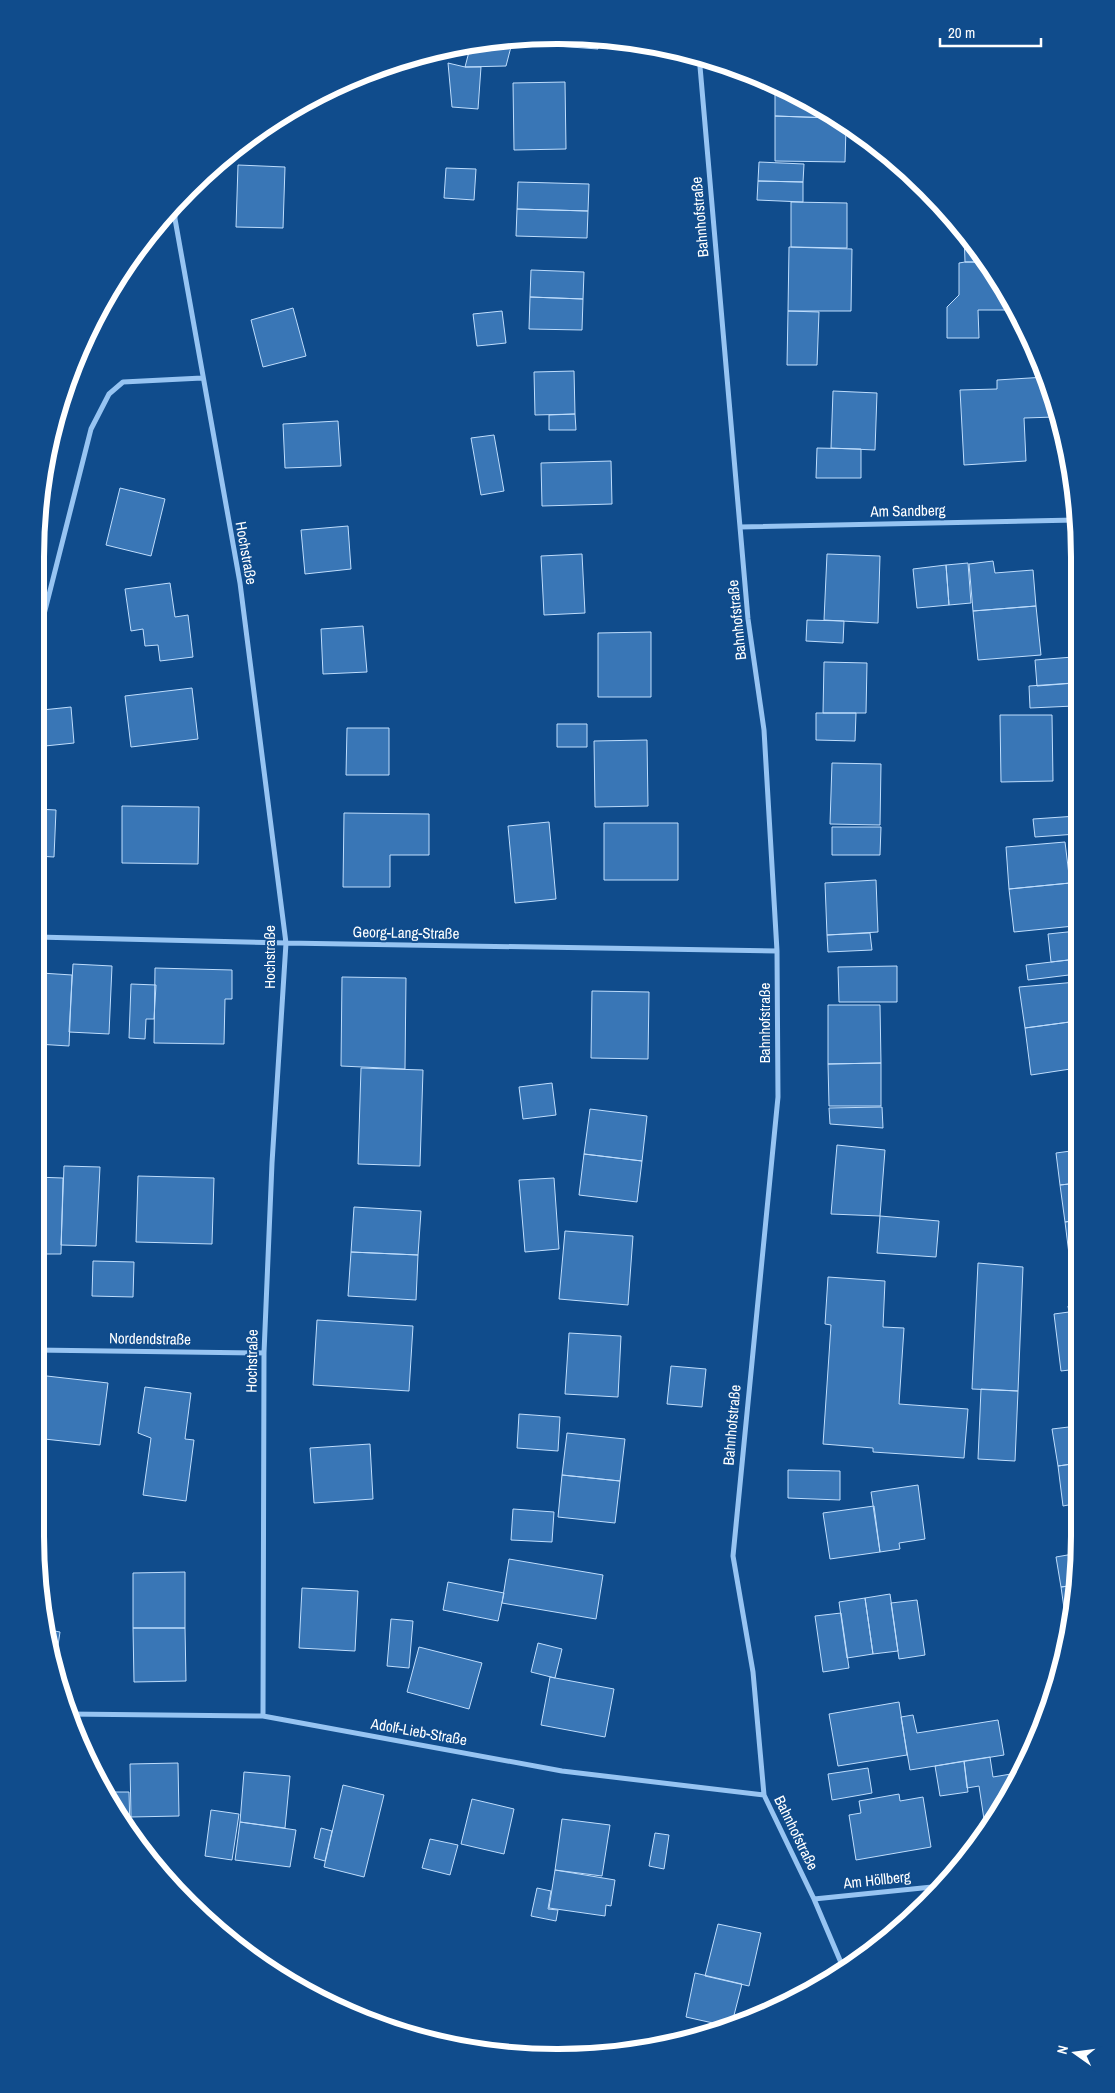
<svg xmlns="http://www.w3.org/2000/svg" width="1115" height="2093" viewBox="0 0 1115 2093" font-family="'Archivo Narrow',sans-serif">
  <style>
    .building { fill: #3976b6; stroke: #beddfd }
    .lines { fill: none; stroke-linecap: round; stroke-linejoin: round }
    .street { stroke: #97c4f2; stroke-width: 5 }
    .labels { text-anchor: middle; stroke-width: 4; stroke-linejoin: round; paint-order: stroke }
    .street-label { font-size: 15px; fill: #fff; stroke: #104c8c }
    .rim { fill: none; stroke: #fff; stroke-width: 6 }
  </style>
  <rect width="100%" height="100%" fill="#104c8c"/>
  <path class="building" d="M 592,36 L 598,37 L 598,49 L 529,44 L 529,38 Z
    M 490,39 L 513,39 L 506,66 L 465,67 L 471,44 Z
    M 448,63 L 465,67 L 481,67 L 478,109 L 452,107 Z
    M 565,82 L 566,149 L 514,150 L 513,83 Z
    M 775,84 L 789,89 L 832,118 L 775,116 Z
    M 775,116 L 832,118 L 846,127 L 845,162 L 775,161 Z
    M 759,162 L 804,164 L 803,182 L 758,181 Z
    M 238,165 L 285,167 L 283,228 L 236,227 Z
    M 446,168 L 476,169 L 474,200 L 444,198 Z
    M 758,181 L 803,182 L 803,202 L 757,200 Z
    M 518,182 L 589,184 L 588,211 L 517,209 Z
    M 791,202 L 847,203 L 847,248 L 791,247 Z
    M 517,209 L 588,211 L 587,238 L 516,236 Z
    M 964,231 L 972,240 L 985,262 L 965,262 Z
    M 789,247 L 852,249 L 851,311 L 788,311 Z
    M 965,262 L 985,262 L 1012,310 L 978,310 L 979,338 L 947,338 L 947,307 L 959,295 L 959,263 Z
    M 531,270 L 584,272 L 583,299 L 530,297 Z
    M 530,297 L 583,299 L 582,330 L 529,329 Z
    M 293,308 L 306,356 L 263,367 L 251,320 Z
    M 502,311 L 506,343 L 477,346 L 473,314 Z
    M 788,311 L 819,312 L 817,365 L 787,365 Z
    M 574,371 L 575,414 L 535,415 L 534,372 Z
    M 1046,377 L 1055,417 L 1024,418 L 1026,461 L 964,465 L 960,390 L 997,389 L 997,380 Z
    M 833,391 L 877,393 L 875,450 L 831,448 Z
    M 575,414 L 576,430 L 549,430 L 549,415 Z
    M 338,421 L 341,466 L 285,468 L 283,424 Z
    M 494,435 L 504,491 L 481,495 L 471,438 Z
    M 817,448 L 861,449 L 861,478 L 816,478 Z
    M 611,461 L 612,504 L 542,506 L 541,463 Z
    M 120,488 L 165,499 L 151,556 L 106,545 Z
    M 348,526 L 351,569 L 305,574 L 301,530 Z
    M 582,554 L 585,613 L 544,615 L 541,556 Z
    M 827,554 L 880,556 L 878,623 L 824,620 Z
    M 993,561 L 995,573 L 1033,570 L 1036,606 L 973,611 L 969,564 Z
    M 968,563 L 971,603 L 949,605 L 946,565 Z
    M 946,565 L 949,605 L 917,608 L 913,569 Z
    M 170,583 L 175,617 L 188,615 L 193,657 L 160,661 L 158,645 L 145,646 L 143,629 L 131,631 L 125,589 Z
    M 1036,606 L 1041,655 L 978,660 L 973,611 Z
    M 807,620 L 844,621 L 843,643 L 806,641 Z
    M 363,626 L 367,672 L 323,674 L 321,629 Z
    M 651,632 L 651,697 L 598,697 L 598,633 Z
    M 1073,657 L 1075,683 L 1037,686 L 1035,660 Z
    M 824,662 L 867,663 L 866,713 L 823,713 Z
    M 1073,683 L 1074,706 L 1030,708 L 1029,686 Z
    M 192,688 L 198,739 L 131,747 L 125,696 Z
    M 71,707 L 74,743 L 45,746 L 42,710 Z
    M 816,713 L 856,713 L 855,741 L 816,740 Z
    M 1000,715 L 1052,715 L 1053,781 L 1001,782 Z
    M 557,724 L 587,724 L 587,747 L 557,747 Z
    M 347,728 L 389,728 L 389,775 L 346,775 Z
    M 647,740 L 648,806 L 595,807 L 594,741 Z
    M 832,763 L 881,764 L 880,825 L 830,824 Z
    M 122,806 L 199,807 L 198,864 L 122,863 Z
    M 36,809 L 56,810 L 54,857 L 36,856 Z
    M 344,813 L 429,814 L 429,855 L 390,855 L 390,887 L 343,887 Z
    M 1077,816 L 1077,834 L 1035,837 L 1033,819 Z
    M 549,822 L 556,899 L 515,903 L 508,826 Z
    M 604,823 L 678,823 L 678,880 L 604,880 Z
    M 832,827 L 881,827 L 880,855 L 832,855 Z
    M 1065,842 L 1070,883 L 1009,889 L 1006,847 Z
    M 876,880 L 878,932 L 827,935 L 825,883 Z
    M 1070,883 L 1074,926 L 1014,932 L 1009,889 Z
    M 1077,931 L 1077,959 L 1051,962 L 1048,934 Z
    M 870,933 L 872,950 L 828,952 L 827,935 Z
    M 1077,959 L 1077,974 L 1028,980 L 1026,965 Z
    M 73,964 L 112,966 L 109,1034 L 69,1032 Z
    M 897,966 L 897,1002 L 839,1002 L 838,967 Z
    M 155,968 L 232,970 L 232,999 L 225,999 L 224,1044 L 154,1043 Z
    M 41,973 L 72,975 L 69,1046 L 37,1044 Z
    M 342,977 L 406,978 L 405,1069 L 341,1066 Z
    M 1077,982 L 1077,1021 L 1025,1028 L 1019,987 Z
    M 131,984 L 156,985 L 154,1019 L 146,1019 L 145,1039 L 129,1038 Z
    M 592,991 L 649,992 L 648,1059 L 591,1058 Z
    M 828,1005 L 880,1005 L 881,1063 L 828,1064 Z
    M 1077,1021 L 1077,1068 L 1031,1075 L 1025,1028 Z
    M 881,1063 L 881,1106 L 829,1106 L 828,1064 Z
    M 361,1068 L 423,1070 L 420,1166 L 358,1164 Z
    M 552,1083 L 556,1115 L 523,1119 L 519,1087 Z
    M 882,1107 L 883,1128 L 830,1124 L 829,1108 Z
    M 590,1109 L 647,1116 L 642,1161 L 584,1154 Z
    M 837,1145 L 885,1150 L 880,1216 L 831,1214 Z
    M 1078,1150 L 1078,1183 L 1060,1185 L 1056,1153 Z
    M 584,1154 L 642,1161 L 637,1202 L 579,1195 Z
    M 64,1166 L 100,1167 L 96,1246 L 61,1245 Z
    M 138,1176 L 214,1178 L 212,1244 L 136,1242 Z
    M 35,1177 L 63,1178 L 61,1254 L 35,1254 Z
    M 554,1178 L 559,1249 L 525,1252 L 519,1180 Z
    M 1078,1183 L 1078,1220 L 1065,1222 L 1060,1185 Z
    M 354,1207 L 421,1211 L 418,1255 L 351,1252 Z
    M 880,1216 L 939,1221 L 936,1257 L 877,1253 Z
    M 1078,1220 L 1078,1253 L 1069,1254 L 1065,1222 Z
    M 565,1231 L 633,1236 L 628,1305 L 559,1299 Z
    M 351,1252 L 418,1255 L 416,1300 L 348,1296 Z
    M 93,1261 L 134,1262 L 133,1297 L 92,1296 Z
    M 978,1263 L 1023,1267 L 1018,1391 L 972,1389 Z
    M 828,1277 L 885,1281 L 883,1327 L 904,1328 L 899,1404 L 968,1409 L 964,1458 L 873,1452 L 873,1448 L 823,1444 L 831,1325 L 825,1324 Z
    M 1078,1301 L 1078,1369 L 1061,1371 L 1054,1314 L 1069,1312 L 1068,1306 Z
    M 317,1320 L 413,1326 L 409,1391 L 313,1385 Z
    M 569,1333 L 621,1336 L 618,1397 L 565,1394 Z
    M 671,1366 L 706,1369 L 702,1407 L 667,1404 Z
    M 38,1375 L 108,1383 L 100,1445 L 35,1438 L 35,1400 Z
    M 145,1387 L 191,1393 L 185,1439 L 194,1440 L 186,1501 L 143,1495 L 151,1438 L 138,1433 Z
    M 981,1389 L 1018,1391 L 1015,1461 L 978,1459 Z
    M 519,1414 L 560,1417 L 558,1451 L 517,1448 Z
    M 1077,1426 L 1079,1463 L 1058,1466 L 1052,1429 Z
    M 567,1433 L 625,1439 L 620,1481 L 562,1475 Z
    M 370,1444 L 373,1499 L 314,1503 L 310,1448 Z
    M 1079,1463 L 1079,1503 L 1063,1506 L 1058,1466 Z
    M 788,1470 L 840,1471 L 840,1500 L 788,1498 Z
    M 562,1475 L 620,1481 L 615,1523 L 558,1517 Z
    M 918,1485 L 925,1539 L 899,1543 L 900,1549 L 880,1552 L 871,1492 Z
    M 874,1506 L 880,1552 L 830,1559 L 823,1513 Z
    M 513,1509 L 554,1512 L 552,1542 L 511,1540 Z
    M 1079,1553 L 1076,1585 L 1061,1587 L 1056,1557 Z
    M 509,1559 L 603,1575 L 596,1619 L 502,1603 Z
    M 185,1572 L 185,1628 L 133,1628 L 133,1573 Z
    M 448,1582 L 504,1593 L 498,1621 L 443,1610 Z
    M 1076,1585 L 1070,1621 L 1066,1622 L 1061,1587 Z
    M 302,1588 L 358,1591 L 355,1651 L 299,1648 Z
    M 890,1594 L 898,1651 L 873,1654 L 865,1598 Z
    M 865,1598 L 873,1654 L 847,1658 L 839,1602 Z
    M 917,1600 L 925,1655 L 899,1659 L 891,1603 Z
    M 841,1613 L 849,1668 L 823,1672 L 815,1616 Z
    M 391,1619 L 413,1621 L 409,1668 L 387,1666 Z
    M 133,1628 L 185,1628 L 186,1681 L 134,1682 Z
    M 44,1629 L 60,1632 L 54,1672 L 45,1637 Z
    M 538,1643 L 562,1649 L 555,1678 L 531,1672 Z
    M 419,1647 L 482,1663 L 469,1709 L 407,1692 Z
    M 550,1677 L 614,1689 L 605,1737 L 541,1725 Z
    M 899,1702 L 907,1755 L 838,1766 L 829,1714 Z
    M 913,1715 L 917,1733 L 998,1720 L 1004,1755 L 910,1770 L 901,1717 Z
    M 990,1757 L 993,1777 L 1023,1772 L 989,1826 L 985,1826 L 979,1786 L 967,1788 L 964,1761 Z
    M 964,1761 L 968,1792 L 940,1796 L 935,1766 Z
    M 178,1763 L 179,1816 L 131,1817 L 130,1764 Z
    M 868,1768 L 872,1793 L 832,1800 L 828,1774 Z
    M 244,1772 L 290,1776 L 285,1828 L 240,1822 Z
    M 343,1785 L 384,1795 L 364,1877 L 324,1867 Z
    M 103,1792 L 129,1792 L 130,1830 L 127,1830 Z
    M 899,1794 L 900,1801 L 923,1797 L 931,1847 L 856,1860 L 849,1815 L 861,1813 L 859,1801 Z
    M 472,1799 L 514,1809 L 504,1854 L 461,1844 Z
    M 211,1810 L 239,1814 L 232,1860 L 205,1856 Z
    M 562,1819 L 610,1825 L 602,1876 L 555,1870 Z
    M 240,1822 L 296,1830 L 290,1867 L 235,1860 Z
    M 321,1828 L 332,1831 L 325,1861 L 314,1858 Z
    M 655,1833 L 669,1835 L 664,1869 L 649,1866 Z
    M 430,1839 L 458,1845 L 450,1875 L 422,1868 Z
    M 555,1870 L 615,1880 L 611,1906 L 606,1905 L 605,1916 L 549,1908 Z
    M 537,1888 L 551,1891 L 548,1909 L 558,1910 L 556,1921 L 531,1916 Z
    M 718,1924 L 761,1933 L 749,1986 L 705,1976 Z
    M 695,1973 L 742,1984 L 731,2027 L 686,2017 Z"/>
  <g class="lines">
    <path class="street" d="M 699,55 L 748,619 L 764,730 L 777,951 L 778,1097 L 733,1556 L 753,1672 L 764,1795 L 814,1899 L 845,1972
      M 175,205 L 175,219 L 240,583 L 286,943 L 272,1163 L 264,1353 L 263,1716
      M 740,527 L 1076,520
      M 36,646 L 91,429 L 109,394 L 123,382 L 202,378
      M 36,937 L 286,943 L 777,951
      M 35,1350 L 264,1353
      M 67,1714 L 263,1716 L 562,1771 L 764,1795
      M 814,1899 L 942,1886"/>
  </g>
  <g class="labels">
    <g class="street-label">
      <text transform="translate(700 217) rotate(-95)" y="5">Bahnhofstraße</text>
      <text transform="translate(908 511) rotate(-1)" y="5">Am Sandberg</text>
      <text transform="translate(246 553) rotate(80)" y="5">Hochstraße</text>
      <text transform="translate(737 620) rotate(-96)" y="5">Bahnhofstraße</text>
      <text transform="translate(406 933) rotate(1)" y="5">Georg-Lang-Straße</text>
      <text transform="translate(270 957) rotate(-90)" y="5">Hochstraße</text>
      <text transform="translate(765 1023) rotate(-90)" y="5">Bahnhofstraße</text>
      <text transform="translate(150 1339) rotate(1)" y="5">Nordendstraße</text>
      <text transform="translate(252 1361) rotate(-89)" y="5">Hochstraße</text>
      <text transform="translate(732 1425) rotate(-85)" y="5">Bahnhofstraße</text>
      <text transform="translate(419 1732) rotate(10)" y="5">Adolf-Lieb-Straße</text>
      <text transform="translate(796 1833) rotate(64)" y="5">Bahnhofstraße</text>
      <text transform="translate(877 1880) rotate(-6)" y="5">Am Höllberg</text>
    </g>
  </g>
  <path d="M0 0H1115V2093H0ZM557 44H558A513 513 0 0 1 1071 557V1536A513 513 0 0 1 558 2049H557A513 513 0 0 1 44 1536V557A513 513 0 0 1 557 44Z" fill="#104c8c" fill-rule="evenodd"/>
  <path class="rim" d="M557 44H558A513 513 0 0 1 1071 557V1536A513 513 0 0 1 558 2049H557A513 513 0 0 1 44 1536V557A513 513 0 0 1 557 44Z"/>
  <g transform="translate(1075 2053) rotate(284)" stroke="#104c8c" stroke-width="4" paint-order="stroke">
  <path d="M0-4L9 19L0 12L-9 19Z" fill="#ffffff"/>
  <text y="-8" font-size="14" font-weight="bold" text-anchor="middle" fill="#ffffff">N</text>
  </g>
  <path d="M940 38v8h101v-8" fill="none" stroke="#ffffff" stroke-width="2.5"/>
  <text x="948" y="38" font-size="15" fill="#ffffff" stroke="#104c8c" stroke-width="4" paint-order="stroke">20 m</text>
</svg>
